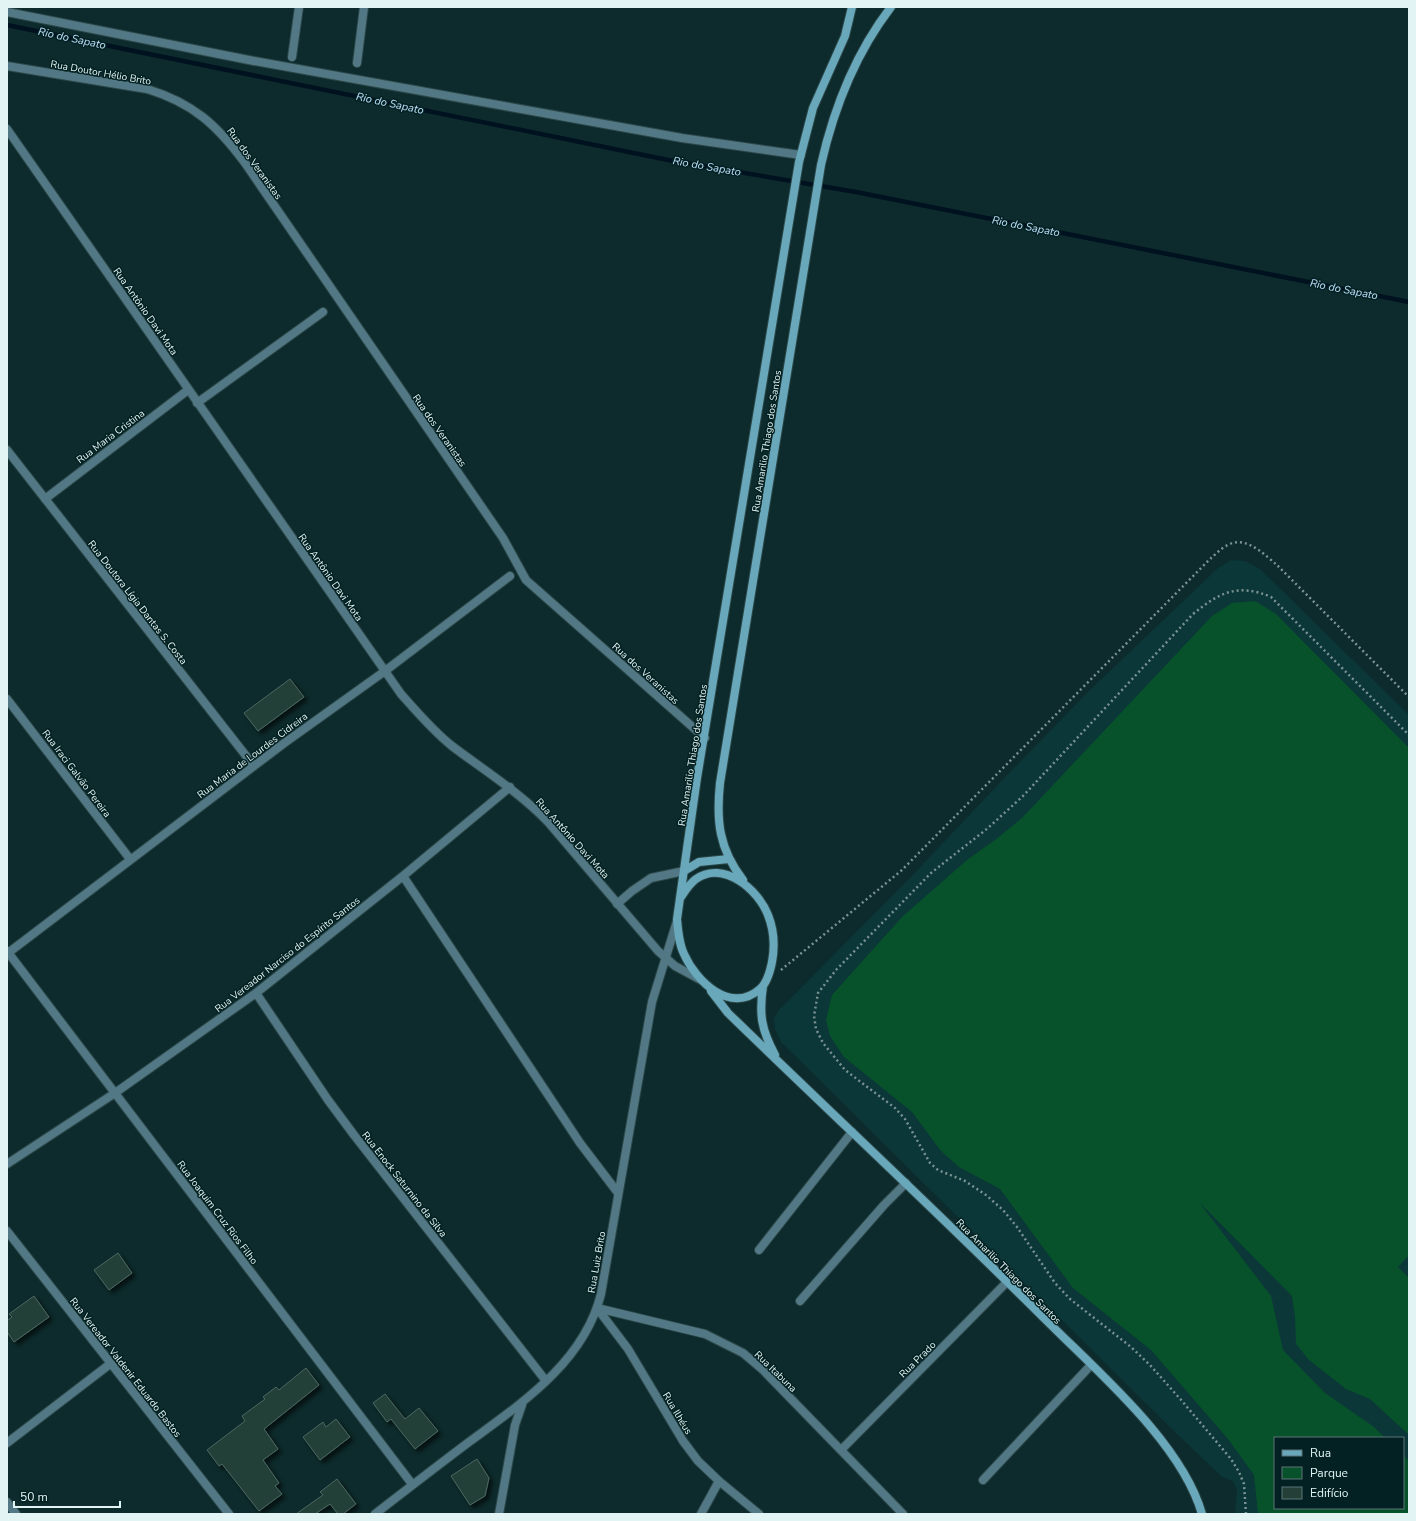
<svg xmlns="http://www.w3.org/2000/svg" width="1416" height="1521" viewBox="0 0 1416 1521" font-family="'Nunito Sans',sans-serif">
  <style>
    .built { fill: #0b3738; fill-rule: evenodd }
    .green { fill: #07522b }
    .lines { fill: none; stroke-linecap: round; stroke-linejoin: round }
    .stream { stroke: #00111f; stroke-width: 4.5 }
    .building { fill: #233f38; stroke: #4c6861; filter: url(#shadow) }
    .service-casing { stroke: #2b4748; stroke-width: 10 }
    .minor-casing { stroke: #2b4748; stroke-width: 10 }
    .secondary-casing { stroke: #2b4748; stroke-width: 10 }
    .path { stroke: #7b9293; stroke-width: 2.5; stroke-dasharray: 2 3; stroke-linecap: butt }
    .service { stroke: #527885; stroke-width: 8 }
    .minor { stroke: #527885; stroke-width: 8 }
    .secondary { stroke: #69a7bb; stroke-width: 8 }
    .labels { text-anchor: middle; stroke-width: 3; stroke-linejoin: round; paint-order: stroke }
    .street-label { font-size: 10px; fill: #e3f4f4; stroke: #032122 }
    .water-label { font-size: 11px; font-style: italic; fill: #bde0fc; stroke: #032122 }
  </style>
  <defs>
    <filter id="shadow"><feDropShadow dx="3.5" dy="3.5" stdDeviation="2" flood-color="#0009"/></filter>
  </defs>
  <rect width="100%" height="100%" fill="#0d2b2c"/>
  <path class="built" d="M 1231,560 L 1245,561 L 1260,569 L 1409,715 L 1409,1514 L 1235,1514 L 1237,1490 L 1233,1481 L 1222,1477 L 1177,1434 L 781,1042 L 775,1029 L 774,1019 L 778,1011 L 905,883 L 1011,771 L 1091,689 L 1218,568 ZM 1275,1438 L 1403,1438 L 1403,1508 L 1275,1508 Z"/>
  <path class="green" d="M 1255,601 L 1276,614 L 1409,748 L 1409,1255 L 1398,1267 L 1409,1278 L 1409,1435 L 1370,1399 L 1346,1389 L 1309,1360 L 1296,1344 L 1295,1316 L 1292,1296 L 1199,1202 L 1271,1296 L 1283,1350 L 1325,1393 L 1374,1427 L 1385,1438 L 1275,1438 L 1275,1508 L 1403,1508 L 1403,1455 L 1409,1461 L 1409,1514 L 1258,1514 L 1254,1475 L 1228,1439 L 1151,1350 L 1073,1288 L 1000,1189 L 959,1167 L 941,1151 L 912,1112 L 844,1057 L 830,1036 L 826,1020 L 832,995 L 902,917 L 967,860 L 995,840 L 1022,818 L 1212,616 L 1232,603 Z"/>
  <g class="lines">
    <path class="stream" d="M 7,25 L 668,160 L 856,192 L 1409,302"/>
  </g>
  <path class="building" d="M 290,679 L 304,697 L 258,731 L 244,713 Z
    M 118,1253 L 132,1273 L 109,1290 L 94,1270 Z
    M 34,1296 L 49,1317 L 14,1342 L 7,1332 L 7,1321 L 12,1317 L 9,1314 Z
    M 306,1368 L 319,1385 L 264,1429 L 278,1449 L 263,1460 L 279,1483 L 275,1486 L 282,1494 L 259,1511 L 222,1464 L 219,1466 L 207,1450 L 245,1421 L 242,1416 L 265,1399 L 263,1397 L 276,1387 L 279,1390 Z
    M 385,1394 L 405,1419 L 419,1408 L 438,1431 L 415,1449 L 391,1419 L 387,1422 L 373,1403 Z
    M 336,1419 L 350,1437 L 320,1460 L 303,1437 L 323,1422 L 326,1427 Z
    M 477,1459 L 489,1478 L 485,1496 L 470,1505 L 451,1476 Z
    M 337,1479 L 356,1504 L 343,1514 L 338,1514 L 330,1504 L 315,1514 L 296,1514 L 323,1495 L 320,1492 Z"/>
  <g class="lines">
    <defs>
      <path id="service" d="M 617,904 L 632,891 L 651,878 L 684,871
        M 759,1250 L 852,1132"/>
      <path id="minor" d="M 7,12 L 254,61 L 682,138 L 801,155
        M 292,57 L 299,7
        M 357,63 L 364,7
        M 7,66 L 147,89 C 193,103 217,125 245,163 L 503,538 L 526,580 L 705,738
        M 7,129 L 401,694 C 417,712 433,731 452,746 C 485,771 519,792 548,822 L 658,951 L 675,966 L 701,980
        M 197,403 L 323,312
        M 7,450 L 254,766
        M 45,499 L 188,390
        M 7,699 L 130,859
        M 403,876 L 580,1143 L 618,1193
        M 7,951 L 412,1484
        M 8,953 L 283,744 L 385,671 L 510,576
        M 256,993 L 328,1100 L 354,1135 L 546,1381
        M 7,1164 L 115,1093 L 256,993 L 403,876 L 510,787
        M 7,1231 L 229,1514
        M 800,1301 L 884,1205 L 906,1183
        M 597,1308 L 705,1334 L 743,1353 L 763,1370 L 903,1514
        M 597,1308 L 628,1349 L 683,1441 L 698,1461 L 719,1481 L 759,1514
        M 7,1443 L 110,1364
        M 841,1450 L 1007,1282
        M 983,1480 L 1091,1365
        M 7,1502 L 16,1514
        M 375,1514 C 406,1490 437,1466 469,1442 C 522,1403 584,1362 601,1294 L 652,1002 L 677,921
        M 499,1514 L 515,1425 L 522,1405
        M 701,1514 L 719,1481"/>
      <path id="secondary" d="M 684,871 L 699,862 L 729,859
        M 743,880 C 719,849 716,821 720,783 L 821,165 C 834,107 855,54 891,7
        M 681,897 C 685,891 690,883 696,879 C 723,860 758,889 768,915 C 774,930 775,946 772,962 C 770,972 767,983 760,989 C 730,1015 696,981 684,954 C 679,944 678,931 677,919 L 697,778 L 799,162 L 813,108 L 845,36 L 852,7
        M 763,986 C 759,1014 761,1029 775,1055
        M 711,991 L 728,1013 C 835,1117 944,1218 1049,1323 C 1100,1374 1182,1444 1202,1514"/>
    </defs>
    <use href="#service" class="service-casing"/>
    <use href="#minor" class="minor-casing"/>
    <use href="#secondary" class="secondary-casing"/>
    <path class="path" d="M 781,970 L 902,870 L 1210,559 C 1216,554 1222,547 1230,544 C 1247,536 1266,556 1278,566 L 1409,697
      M 1246,1514 L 1244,1484 L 1239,1472 L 1231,1459 L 1182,1401 L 1150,1365 L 1131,1347 L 1070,1299 L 1055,1283 L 1017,1227 L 1003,1210 L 986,1195 L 965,1181 L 938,1170 L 930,1163 L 905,1119 L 895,1108 L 845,1070 L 823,1043 L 816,1029 L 814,1016 L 818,993 L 836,970 L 931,873 L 988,828 L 1023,796 L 1193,614 C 1220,592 1238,583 1271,597 L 1409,735"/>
    <use href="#service" class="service"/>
    <use href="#minor" class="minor"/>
    <use href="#secondary" class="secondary"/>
  </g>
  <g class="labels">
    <g class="street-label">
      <text transform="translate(101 72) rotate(10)" y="4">Rua Doutor Hélio Brito</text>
      <text transform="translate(255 163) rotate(54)" y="4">Rua dos Veranistas</text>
      <text transform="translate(146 311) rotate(55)" y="4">Rua Antônio Davi Mota</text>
      <text transform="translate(440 430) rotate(55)" y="4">Rua dos Veranistas</text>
      <text transform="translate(110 436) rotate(-37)" y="4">Rua Maria Cristina</text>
      <text transform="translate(766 441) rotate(-81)" y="4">Rua Amarilio Thiago dos Santos</text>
      <text transform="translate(331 577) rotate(55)" y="4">Rua Antônio Davi Mota</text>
      <text transform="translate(138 602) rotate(52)" y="4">Rua Doutora Lígia Dantas S. Costa</text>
      <text transform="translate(646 673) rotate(42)" y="4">Rua dos Veranistas</text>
      <text transform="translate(252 755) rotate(-37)" y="4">Rua Maria de Lourdes Cidreira</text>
      <text transform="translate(692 755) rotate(-81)" y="4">Rua Amarilio Thiago dos Santos</text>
      <text transform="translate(77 773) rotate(53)" y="4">Rua Iraci Galvão Pereira</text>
      <text transform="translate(573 838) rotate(48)" y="4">Rua Antônio Davi Mota</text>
      <text transform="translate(287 954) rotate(-38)" y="4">Rua Vereador Narciso do Espírito Santos</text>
      <text transform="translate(405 1184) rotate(52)" y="4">Rua Enock Saturnino da Silva</text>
      <text transform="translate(218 1212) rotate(53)" y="4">Rua Joaquim Cruz Rios Filho</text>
      <text transform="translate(596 1262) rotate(-80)" y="4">Rua Luiz Brito</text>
      <text transform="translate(1009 1271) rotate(45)" y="4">Rua Amarilio Thiago dos Santos</text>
      <text transform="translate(917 1359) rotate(-45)" y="4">Rua Prado</text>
      <text transform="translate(126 1367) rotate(52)" y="4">Rua Vereador Valdenir Eduardo Bastos</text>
      <text transform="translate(776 1371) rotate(44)" y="4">Rua Itabuna</text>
      <text transform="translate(678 1413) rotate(59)" y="4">Rua Ilhéus</text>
    </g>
    <g class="water-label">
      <text transform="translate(72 38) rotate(12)" y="4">Rio do Sapato</text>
      <text transform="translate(390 103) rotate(12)" y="4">Rio do Sapato</text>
      <text transform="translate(707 166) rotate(10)" y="4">Rio do Sapato</text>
      <text transform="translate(1026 226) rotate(11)" y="4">Rio do Sapato</text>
      <text transform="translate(1344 289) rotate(11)" y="4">Rio do Sapato</text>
    </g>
  </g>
  <rect width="1416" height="1521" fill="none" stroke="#e3f4f4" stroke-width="16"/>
  <rect x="1274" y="1437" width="130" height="72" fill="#032122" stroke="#5d7576"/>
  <rect x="1282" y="1450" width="20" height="6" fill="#69a7bb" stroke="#5d7576"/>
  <text x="1310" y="1457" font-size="12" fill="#e3f4f4">Rua</text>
  <rect x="1282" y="1467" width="20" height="12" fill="#07522b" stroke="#5d7576"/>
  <text x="1310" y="1477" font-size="12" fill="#e3f4f4">Parque</text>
  <rect x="1282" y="1487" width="20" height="12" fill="#233f38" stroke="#5d7576"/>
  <text x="1310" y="1497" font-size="12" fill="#e3f4f4">Edifício</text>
  <path d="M14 1501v6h106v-6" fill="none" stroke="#e3f4f4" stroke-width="2"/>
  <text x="20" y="1501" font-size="12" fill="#e3f4f4" stroke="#032122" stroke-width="3" paint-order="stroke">50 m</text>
</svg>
